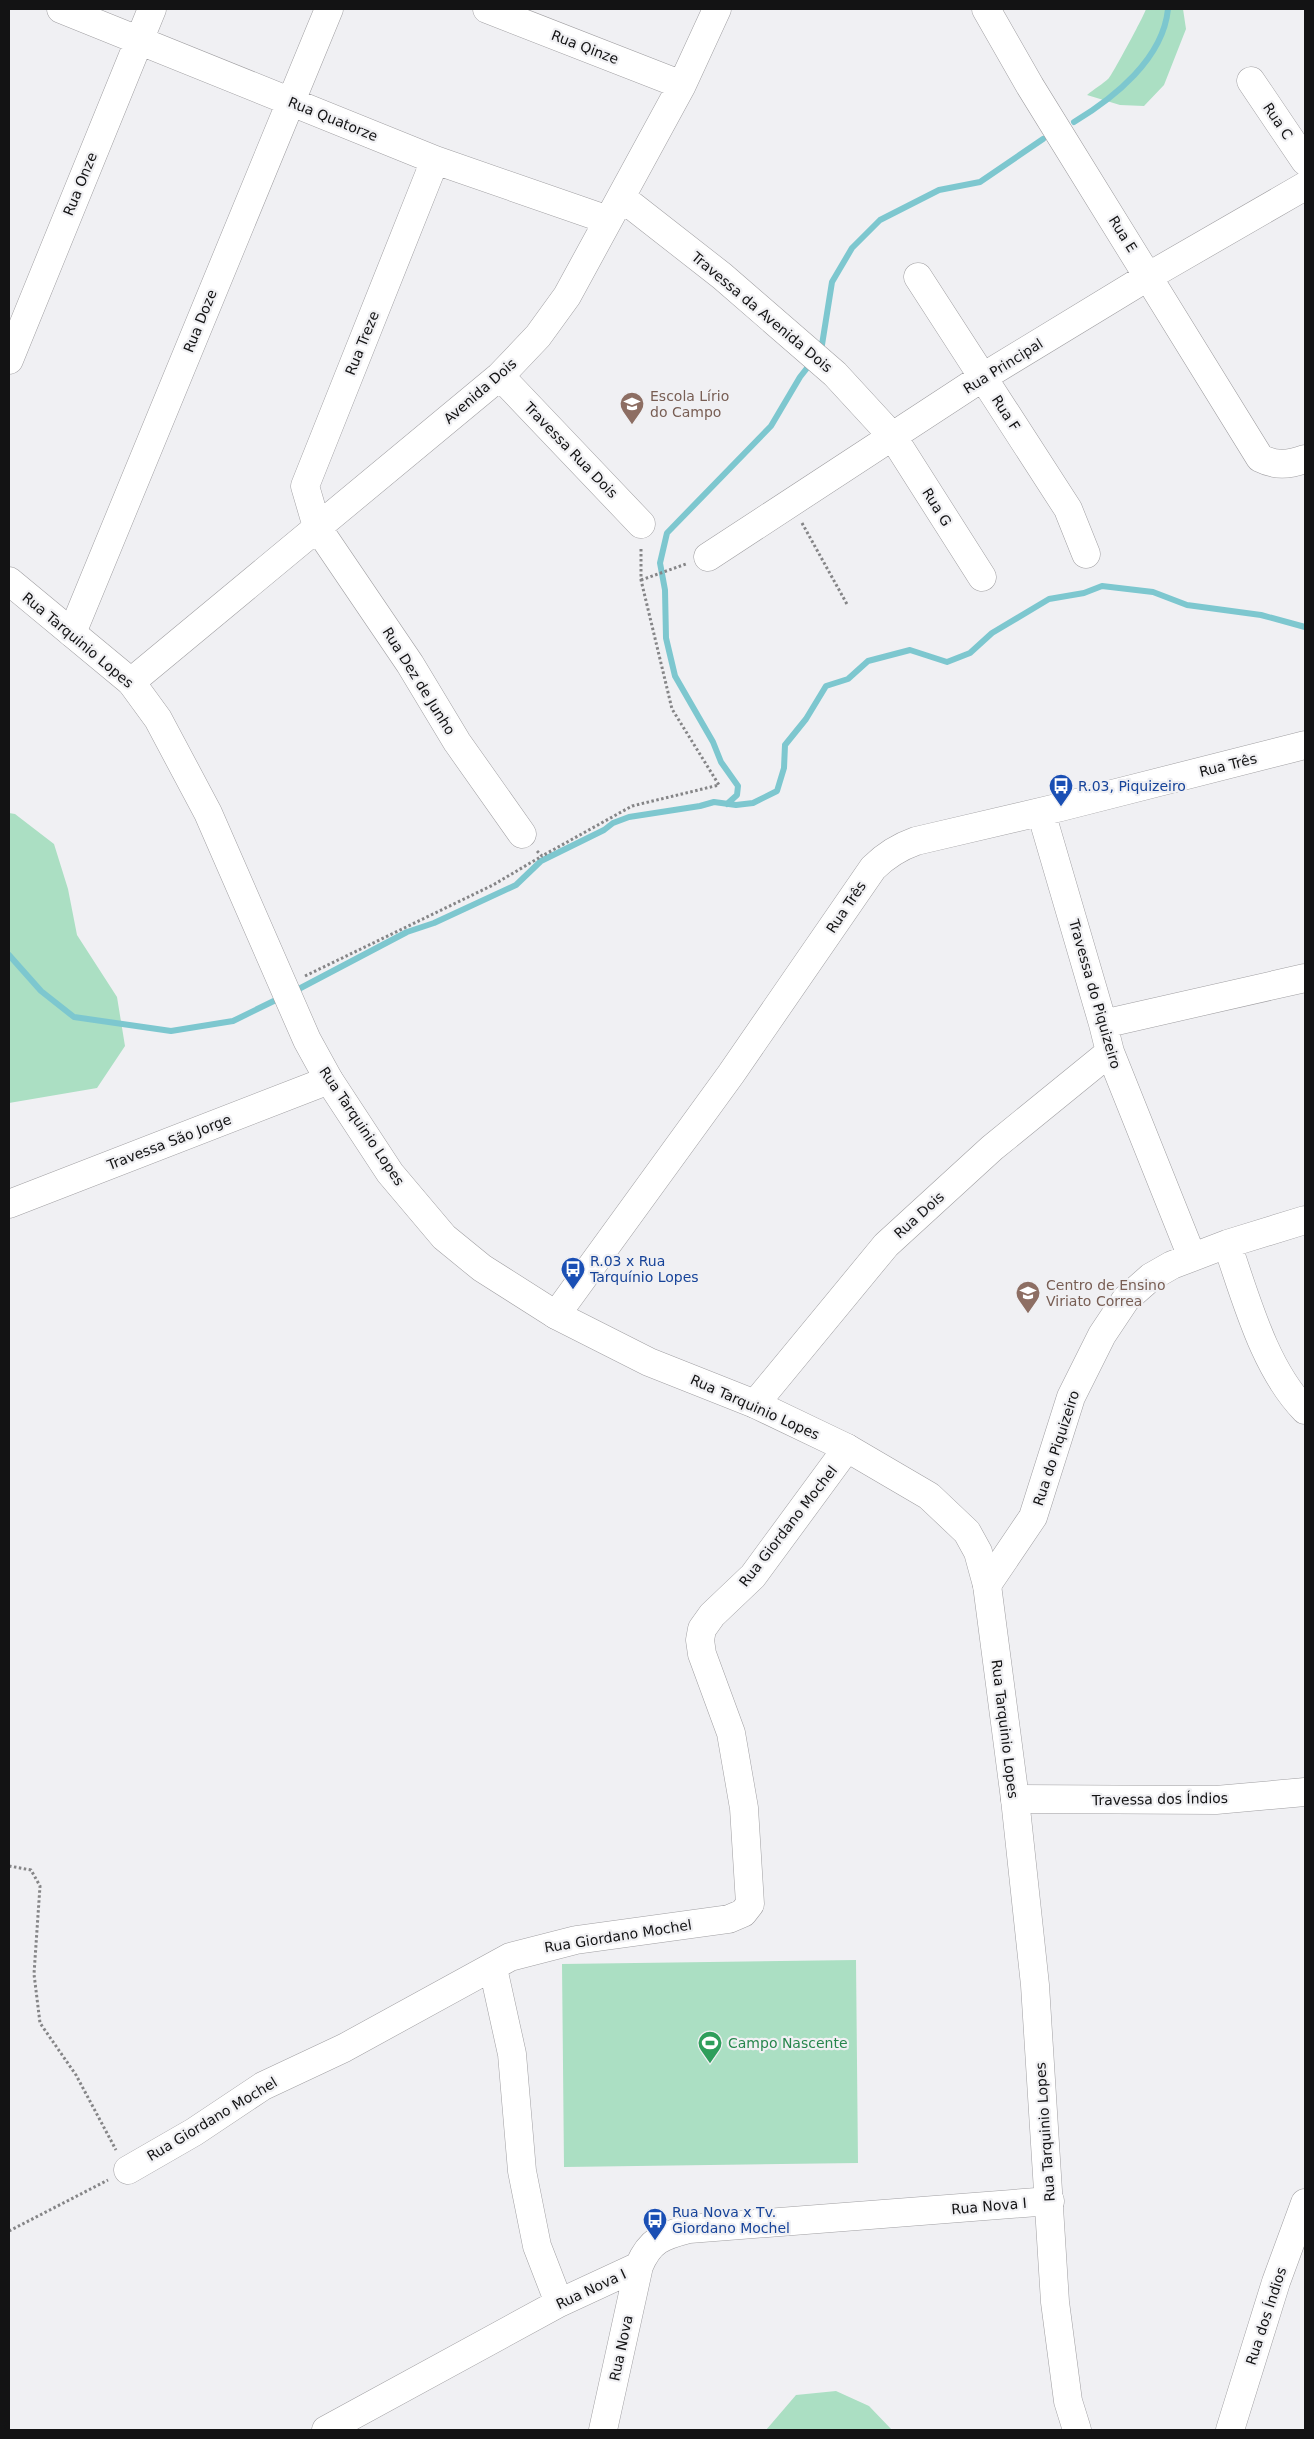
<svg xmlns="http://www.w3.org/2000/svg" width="1314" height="2439" viewBox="0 0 1314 2439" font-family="'DejaVu Sans',sans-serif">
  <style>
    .green { fill: #abdfc3 }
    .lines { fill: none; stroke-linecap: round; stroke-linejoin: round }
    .stream { stroke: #7dc7cf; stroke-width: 6 }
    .minor-casing { stroke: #a09fa2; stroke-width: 29 }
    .major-casing { stroke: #a09fa2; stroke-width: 29 }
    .path { stroke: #858587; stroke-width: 3; stroke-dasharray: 2.5 2.5; stroke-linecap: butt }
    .minor { stroke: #fff; stroke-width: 28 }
    .major { stroke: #fff; stroke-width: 28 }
    .labels { text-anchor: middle; stroke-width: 4.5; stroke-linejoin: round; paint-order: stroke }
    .street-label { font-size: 14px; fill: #131314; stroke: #f0f0f3 }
    .education-label { font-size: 14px; fill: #785e54; stroke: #f0f0f3; text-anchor: start }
    .transit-label { font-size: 14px; fill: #164399; stroke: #f0f0f3; text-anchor: start }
    .leisure-label { font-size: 14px; fill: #27864d; stroke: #f0f0f3; text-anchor: start }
  </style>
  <rect width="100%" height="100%" fill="#f0f0f3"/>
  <path class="green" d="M 1146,9 L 1183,9 L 1186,29 L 1164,85 L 1144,106 L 1120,105 L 1087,95 C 1094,89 1103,84 1109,78 C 1112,75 1145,14 1146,9 Z
    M 9,813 L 15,814 L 54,844 L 68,889 L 77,935 L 117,997 L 125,1046 L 97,1088 L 9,1103 Z
    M 856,1960 L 858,2163 L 564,2167 L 562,1964 Z
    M 836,2391 L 869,2406 L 892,2430 L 766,2430 L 796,2395 Z"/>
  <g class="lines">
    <path class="stream" d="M 1074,122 C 1114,98 1163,59 1168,9
      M 821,351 L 832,282 L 852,248 L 880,220 L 939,190 L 980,182 L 1043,139
      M 727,804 L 737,795 L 738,786 L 721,762 L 713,742 L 675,676 L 666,638 L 665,590 L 660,563 L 667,533 L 771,426 L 800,377 L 811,363
      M 9,955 L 41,991 L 74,1017 L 171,1031 L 233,1021 L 282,997
      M 293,992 L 407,932 L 434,923 L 516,885 L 541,861 L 604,830 L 613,823 L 629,817 L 700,806 L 714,802 L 736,805 L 753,803 L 777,791 L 784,768 L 785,745 L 806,719 L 826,686 L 848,679 L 868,661 L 910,650 L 947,662 L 970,653 L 992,633 L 1049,599 L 1084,593 L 1102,586 L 1153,592 L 1187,605 L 1261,615 L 1305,627"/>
    <defs>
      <path id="minor" d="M 61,9 L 435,160 L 608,220
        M 487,9 L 682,85
        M 986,9 L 1030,86 L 1260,458 C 1276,466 1288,465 1305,459
        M 1251,81 L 1305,161
        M 435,160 L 305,486 L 317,527 L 410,664 L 457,742 L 522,834
        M 621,197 L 722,276 L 835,374 L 893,437 L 982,577
        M 918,277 L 1068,509 L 1086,554
        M 9,360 L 152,9
        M 500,376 L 641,524
        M 708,557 L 983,377 L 1149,276 L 1305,186
        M 72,633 L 329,9
        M 131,682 L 500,376 L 538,336 L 567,296 L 682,85 L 717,9
        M 1041,812 L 1103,1024 L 1110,1052 L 1192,1257
        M 1103,1024 L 1305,978
        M 9,1204 L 329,1080
        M 1227,1244 C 1246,1298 1264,1368 1305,1410
        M 556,1315 L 731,1074 L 873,868 C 886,855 899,847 916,841 L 1061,807 L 1305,745
        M 755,1404 L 886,1245 L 992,1148 L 1110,1052
        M 987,1585 L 1033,1517 L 1071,1397 L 1102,1335 L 1126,1299 L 1151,1277 L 1172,1265 L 1227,1244 L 1305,1220
        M 1015,1799 L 1216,1800 L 1305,1792
        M 493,1968 L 512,2054 L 522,2171 L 537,2246 L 559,2303
        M 128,2170 L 194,2132 L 263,2086 L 344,2048 L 510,1957 L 576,1940 L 729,1919 L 743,1913 L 750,1904 L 744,1808 L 731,1733 L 702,1654 L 700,1640 L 702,1629 L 712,1615 L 753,1576 L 847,1448
        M 326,2430 L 559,2303 L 639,2266
        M 603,2430 L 639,2266 C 650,2240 662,2236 689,2229 L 1050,2201
        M 1230,2430 L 1276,2282 L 1305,2203"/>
      <path id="major" d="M 9,581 L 131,682 L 158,719 L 208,813 L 307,1040 L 329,1080 L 390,1173 L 444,1237 L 482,1268 L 556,1315 L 649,1362 L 755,1404 L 847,1448 L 929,1496 L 967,1532 L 978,1552 L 987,1585 L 1015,1799 L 1035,1985 L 1055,2302 L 1068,2401 L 1077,2430"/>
    </defs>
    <use href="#minor" class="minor-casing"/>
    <use href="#major" class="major-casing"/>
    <path class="path" d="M 802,523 L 848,606
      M 641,580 L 686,564
      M 537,851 L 542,856 L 632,806 L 719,785 L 672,709 L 641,580 L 641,547
      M 305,976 L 493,885 L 542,856
      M 9,1866 L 31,1870 L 40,1886 L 34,1974 L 40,2023 L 76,2075 L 116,2150
      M 9,2231 L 108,2180"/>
    <use href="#minor" class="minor"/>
    <use href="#major" class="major"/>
  </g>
  <defs>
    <symbol id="school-pin" viewBox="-11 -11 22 30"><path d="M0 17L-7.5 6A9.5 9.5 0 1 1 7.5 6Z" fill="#8d6e63" stroke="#f0f0f3"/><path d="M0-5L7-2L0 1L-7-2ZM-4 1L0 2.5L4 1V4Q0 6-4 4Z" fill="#fff"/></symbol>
    <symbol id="bus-pin" viewBox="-11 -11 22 30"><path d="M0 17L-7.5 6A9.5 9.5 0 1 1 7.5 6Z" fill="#1a4fb4" stroke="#f0f0f3"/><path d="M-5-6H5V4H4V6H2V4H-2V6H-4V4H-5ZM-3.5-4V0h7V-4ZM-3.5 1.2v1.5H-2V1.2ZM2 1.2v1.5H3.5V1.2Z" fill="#fff"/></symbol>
    <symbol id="stadium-pin" viewBox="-11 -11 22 30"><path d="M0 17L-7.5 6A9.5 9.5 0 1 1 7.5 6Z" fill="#2e9e5b" stroke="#f0f0f3"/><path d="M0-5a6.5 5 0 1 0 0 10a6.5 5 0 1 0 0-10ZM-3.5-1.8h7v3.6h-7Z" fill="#fff"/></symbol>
  </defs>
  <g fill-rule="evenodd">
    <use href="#school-pin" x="618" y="390" width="28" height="38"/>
    <use href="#bus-pin" x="1047" y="772" width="28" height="38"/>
    <use href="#bus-pin" x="559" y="1255" width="28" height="38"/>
    <use href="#school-pin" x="1014" y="1279" width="28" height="38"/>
    <use href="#stadium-pin" x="696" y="2029" width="28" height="38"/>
    <use href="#bus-pin" x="641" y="2206" width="28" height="38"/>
  </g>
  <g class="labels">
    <g class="street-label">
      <text transform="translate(585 47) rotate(21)" y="5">Rua Qinze</text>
      <text transform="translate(333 119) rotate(22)" y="5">Rua Quatorze</text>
      <text transform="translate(1278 121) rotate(56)" y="5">Rua C</text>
      <text transform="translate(80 184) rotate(-68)" y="5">Rua Onze</text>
      <text transform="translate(1123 234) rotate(58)" y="5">Rua E</text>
      <text transform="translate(762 312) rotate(40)" y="5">Travessa da Avenida Dois</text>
      <text transform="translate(200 321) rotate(-68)" y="5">Rua Doze</text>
      <text transform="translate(362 343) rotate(-68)" y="5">Rua Treze</text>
      <text transform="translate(1003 366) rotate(-32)" y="5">Rua Principal</text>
      <text transform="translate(480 391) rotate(-41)" y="5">Avenida Dois</text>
      <text transform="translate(1006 413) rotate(57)" y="5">Rua F</text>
      <text transform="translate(571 450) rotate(46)" y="5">Travessa Rua Dois</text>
      <text transform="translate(937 507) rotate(58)" y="5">Rua G</text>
      <text transform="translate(78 640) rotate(40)" y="5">Rua Tarquinio Lopes</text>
      <text transform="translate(419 681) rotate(58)" y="5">Rua Dez de Junho</text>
      <text transform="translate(1228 765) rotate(-14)" y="5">Rua Três</text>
      <text transform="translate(846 907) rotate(-56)" y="5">Rua Três</text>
      <text transform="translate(1095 994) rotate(74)" y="5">Travessa do Piquizeiro</text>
      <text transform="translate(362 1126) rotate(56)" y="5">Rua Tarquinio Lopes</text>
      <text transform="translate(169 1142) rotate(-21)" y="5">Travessa São Jorge</text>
      <text transform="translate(919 1215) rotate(-42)" y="5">Rua Dois</text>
      <text transform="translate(755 1407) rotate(24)" y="5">Rua Tarquinio Lopes</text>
      <text transform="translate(1056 1448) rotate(-72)" y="5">Rua do Piquizeiro</text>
      <text transform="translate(788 1526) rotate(-52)" y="5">Rua Giordano Mochel</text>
      <text transform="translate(1005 1729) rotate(83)" y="5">Rua Tarquinio Lopes</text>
      <text transform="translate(1160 1799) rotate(-1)" y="5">Travessa dos Índios</text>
      <text transform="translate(618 1936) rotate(-9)" y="5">Rua Giordano Mochel</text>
      <text transform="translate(212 2119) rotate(-31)" y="5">Rua Giordano Mochel</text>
      <text transform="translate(1045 2132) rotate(-94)" y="5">Rua Tarquinio Lopes</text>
      <text transform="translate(989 2206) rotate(-5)" y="5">Rua Nova I</text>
      <text transform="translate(591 2289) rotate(-25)" y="5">Rua Nova I</text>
      <text transform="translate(1266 2316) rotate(-72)" y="5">Rua dos Índios</text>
      <text transform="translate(621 2348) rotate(-78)" y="5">Rua Nova</text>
    </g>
    <g class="education-label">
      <text x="650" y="401">Escola Lírio<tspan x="650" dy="16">do Campo</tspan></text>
      <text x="1046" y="1290">Centro de Ensino<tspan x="1046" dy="16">Viriato Correa</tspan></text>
    </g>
    <g class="transit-label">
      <text x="1078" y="791">R.03, Piquizeiro</text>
      <text x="590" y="1266">R.03 x Rua<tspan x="590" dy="16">Tarquínio Lopes</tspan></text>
      <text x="672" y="2217">Rua Nova x Tv.<tspan x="672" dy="16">Giordano Mochel</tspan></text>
    </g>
    <g class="leisure-label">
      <text x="728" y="2048">Campo Nascente</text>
    </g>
  </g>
  <rect width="1314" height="2439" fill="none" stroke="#131314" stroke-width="20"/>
</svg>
